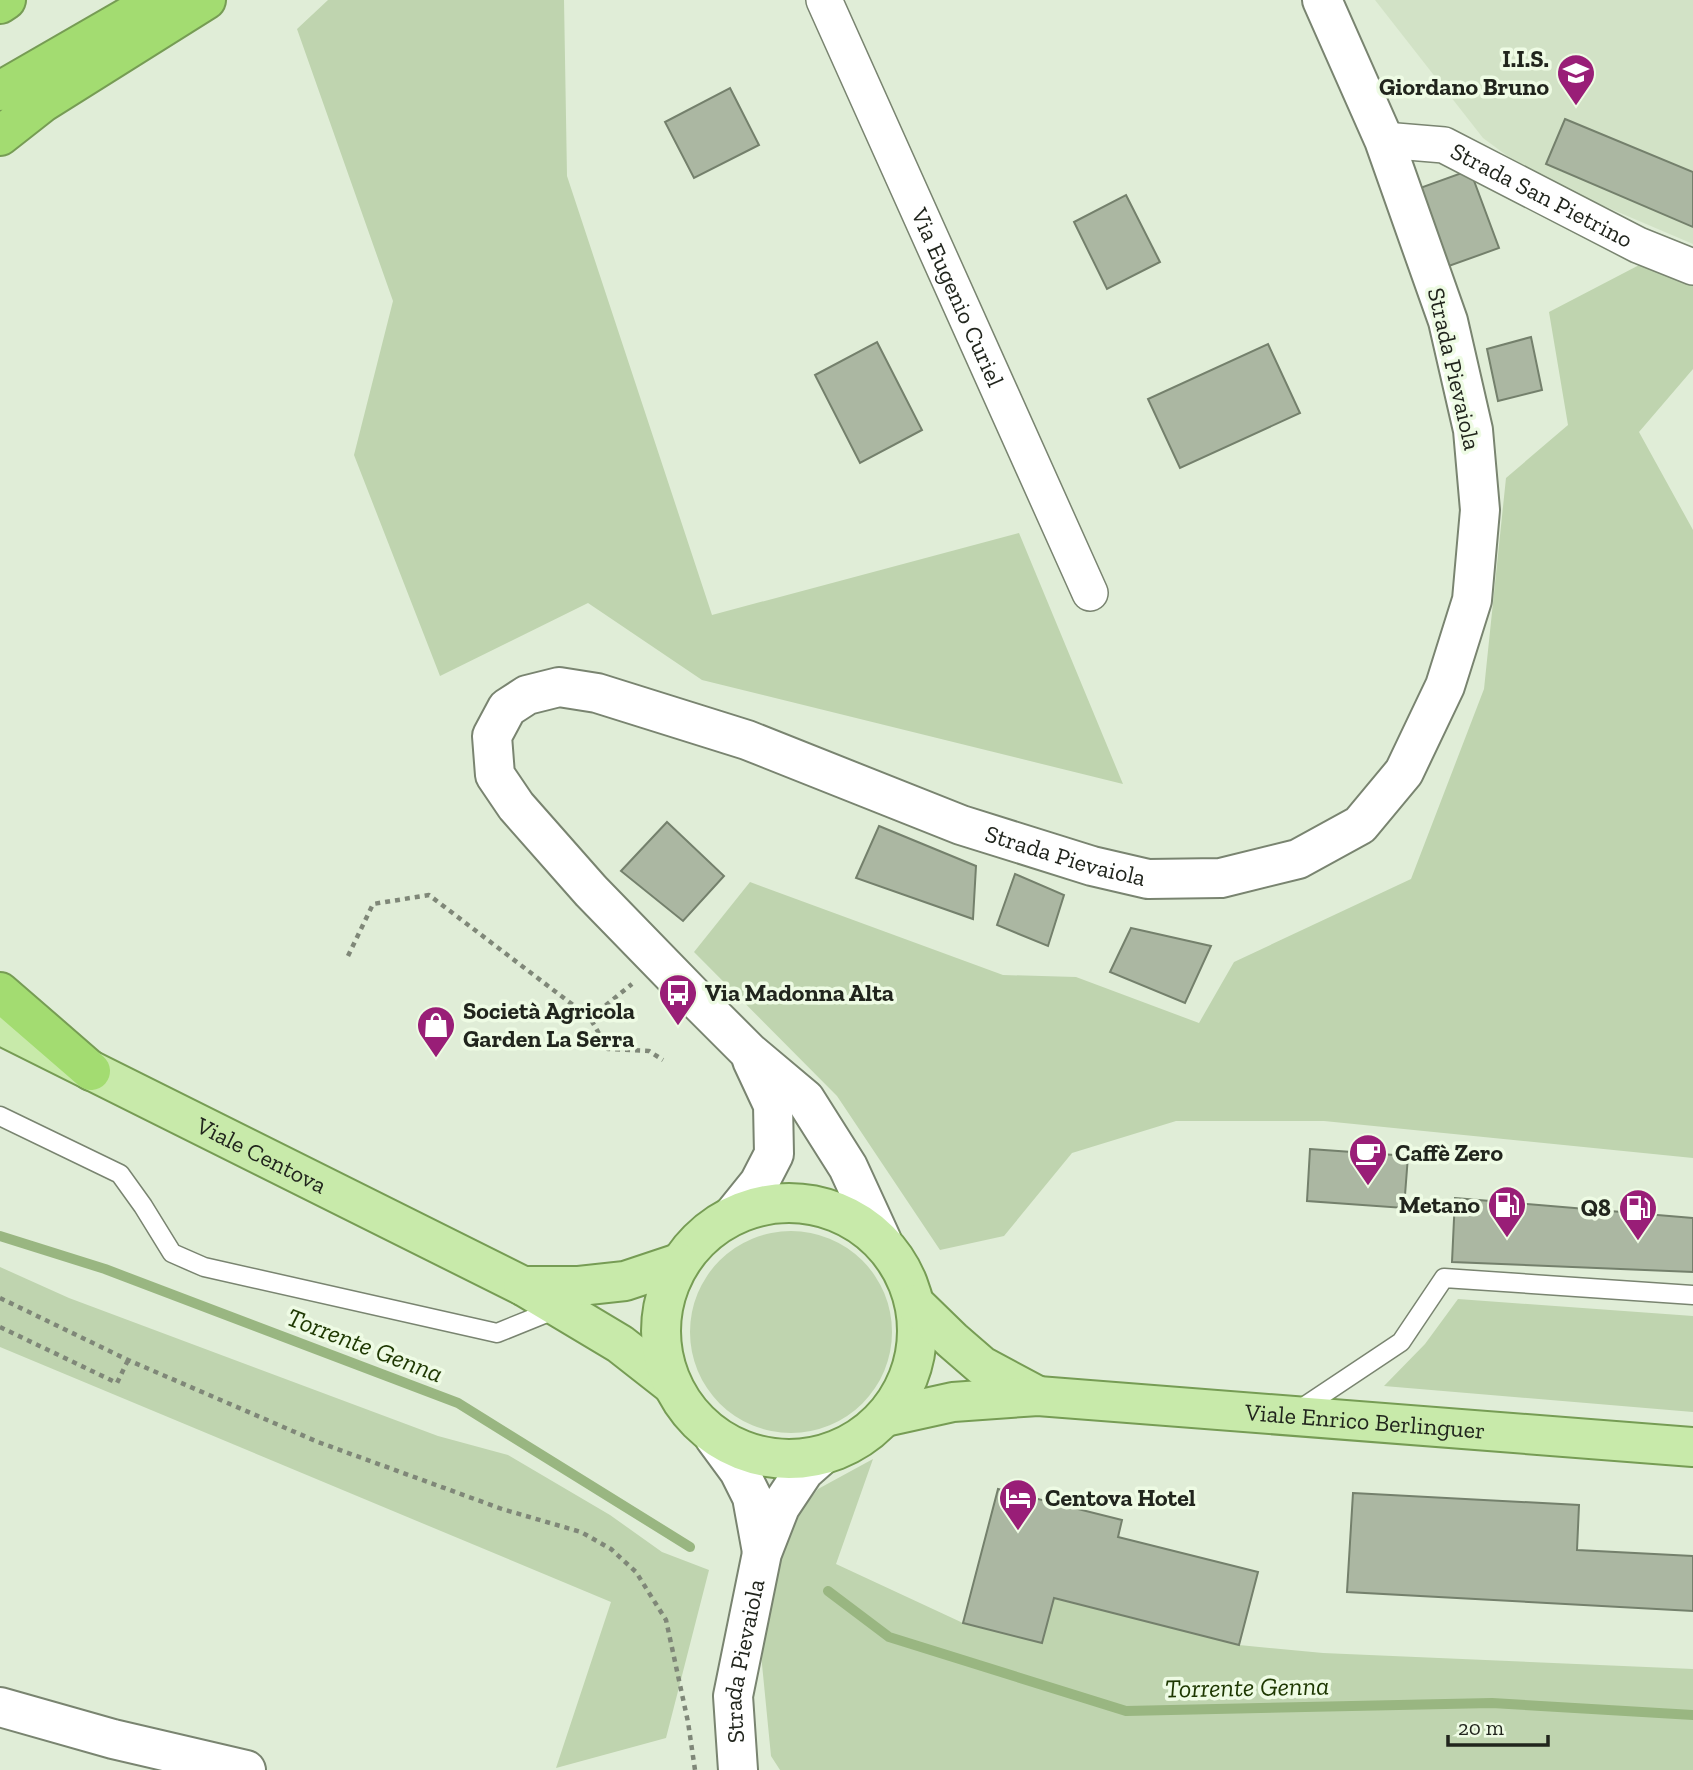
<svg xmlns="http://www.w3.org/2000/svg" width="1693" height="1770" viewBox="0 0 1693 1770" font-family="'Zilla Slab',serif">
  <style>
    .built { fill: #d2e2c6 }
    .green { fill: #bfd4af }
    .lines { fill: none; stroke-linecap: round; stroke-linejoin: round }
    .stream { stroke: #99b681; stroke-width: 10 }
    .building { fill: #abb7a2; stroke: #74806c; stroke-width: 2 }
    .service-casing { stroke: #798470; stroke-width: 21 }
    .minor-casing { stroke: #798470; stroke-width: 38 }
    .tertiary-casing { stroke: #798470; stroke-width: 42 }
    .primary-casing { stroke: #769c54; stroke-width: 42 }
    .motorway-casing { stroke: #769c54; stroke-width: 42 }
    .path { stroke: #7f8778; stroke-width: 4.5; stroke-dasharray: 5 5; stroke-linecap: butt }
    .service { stroke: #fff; stroke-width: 18 }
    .minor { stroke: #fff; stroke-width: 35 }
    .tertiary { stroke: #fff; stroke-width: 38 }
    .primary { stroke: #c8eaaa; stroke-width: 38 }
    .motorway { stroke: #a3dc71; stroke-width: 38 }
    .labels { text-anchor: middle; stroke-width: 7; stroke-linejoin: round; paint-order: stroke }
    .poi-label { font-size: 24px; font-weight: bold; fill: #21251d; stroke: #eefbe4; text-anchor: start }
    .street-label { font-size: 24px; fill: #21251d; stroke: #eefbe4 }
    .water-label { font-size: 26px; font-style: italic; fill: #1d3700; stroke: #eefbe4 }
  </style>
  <rect width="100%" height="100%" fill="#e0edd7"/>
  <path class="built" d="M 1375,0 L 1693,0 L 1693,244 L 1536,177 L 1483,138 Z"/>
  <path class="green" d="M 328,0 L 564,0 L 567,176 L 712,615 L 1019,533 L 1123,784 L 702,680 L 588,603 L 440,676 L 354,455 L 393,301 L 297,29 Z
    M 1645,262 L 1693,284 L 1693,369 L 1639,432 L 1693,530 L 1693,1158 L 1324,1121 L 1176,1121 L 1072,1153 L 1004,1236 L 940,1250 L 837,1096 L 694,952 L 750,882 L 1003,975 L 1076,977 L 1199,1023 L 1234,962 L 1411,879 L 1484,689 L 1506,478 L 1568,425 L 1549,312 Z
    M690 1332a101 101 0 1 1 202 0a101 101 0 1 1-202 0Z
    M 0,1267 L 69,1298 L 438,1436 L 508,1455 L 610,1515 L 662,1552 L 709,1570 L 666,1738 L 556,1768 L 611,1602 L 0,1347 Z
    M 1458,1299 L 1693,1316 L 1693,1412 L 1384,1386 L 1425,1344 Z
    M 873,1459 L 836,1564 L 963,1623 L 1042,1643 L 1054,1598 L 1239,1645 L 1323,1653 L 1693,1669 L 1693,1770 L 780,1770 L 771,1756 L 760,1644 L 780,1537 L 818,1489 Z"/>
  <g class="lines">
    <path class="stream" d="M 0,1236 L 105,1269 L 458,1403 L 690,1547
      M 828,1591 L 889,1637 L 1126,1711 L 1492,1703 L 1693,1715"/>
  </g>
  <path class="building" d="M 730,88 L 759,145 L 694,178 L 665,122 Z
    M 1565,119 L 1693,172 L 1693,227 L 1546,164 Z
    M 1470,170 L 1499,248 L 1446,267 L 1420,188 Z
    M 1126,195 L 1160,262 L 1107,289 L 1074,222 Z
    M 1531,337 L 1542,390 L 1498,401 L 1487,349 Z
    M 877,342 L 922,430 L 860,463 L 815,375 Z
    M 1268,344 L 1300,413 L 1180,468 L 1148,399 Z
    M 667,822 L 724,876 L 683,921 L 621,871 Z
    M 879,826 L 976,866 L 973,919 L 856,878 Z
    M 1015,874 L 1064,895 L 1048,946 L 997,925 Z
    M 1131,928 L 1211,946 L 1185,1003 L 1110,972 Z
    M 1310,1149 L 1408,1156 L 1404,1208 L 1307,1201 Z
    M 1455,1198 L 1693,1218 L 1693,1272 L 1452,1262 Z
    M 998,1489 L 1122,1520 L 1118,1537 L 1258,1572 L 1239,1645 L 1054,1598 L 1042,1643 L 963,1623 Z
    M 1353,1493 L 1579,1505 L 1577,1550 L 1693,1556 L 1693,1611 L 1347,1592 Z"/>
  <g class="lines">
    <defs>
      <path id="service" d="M 0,1116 L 120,1174 L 143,1206 L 172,1253 L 204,1267 L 497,1333 L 559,1308
        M 1299,1410 L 1401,1342 L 1444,1278 L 1693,1295"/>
      <g id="minor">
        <path id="s1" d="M 824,0 L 1090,593"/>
        <path id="s2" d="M 1384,140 L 1444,145 L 1638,245 L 1693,267"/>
      </g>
      <g id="tertiary">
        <path d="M 734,1214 L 759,1183 L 774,1154 L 773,1105 L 752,1060"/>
        <path id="s3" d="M 882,1241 L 848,1167 L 805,1099 L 749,1052 L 701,1004 L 591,891 L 516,806 L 495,775 L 492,736 L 507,708 L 527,695 L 559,687 L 597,693 L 747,740 L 961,825 L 1092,866 L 1148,879 L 1221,878 L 1298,859 L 1360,825 L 1404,772 L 1445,686 L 1472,600 L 1480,510 L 1473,430 L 1448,321 L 1384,140 L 1322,0"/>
        <path d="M 714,1437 L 739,1471 L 752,1497 L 762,1552"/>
        <path d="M 0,1707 L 113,1739 L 246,1770"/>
        <path id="s4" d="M 738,1770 L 733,1696 L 762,1553 L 780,1507 L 804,1471 L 821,1456"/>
      </g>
      <g id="primary">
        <path id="s5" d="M 0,1025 L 523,1286 L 620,1344 L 671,1384"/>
        <circle cx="789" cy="1331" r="128"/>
        <path d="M 523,1286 L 579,1286 L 625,1281 L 679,1263"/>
        <path d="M 915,1304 L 952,1340 L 982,1366 L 1038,1396"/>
        <path id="s6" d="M 885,1417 L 953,1402 L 1038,1396 L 1693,1447"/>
      </g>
      <path id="motorway" d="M 0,4 L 6,0
        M 0,91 L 156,1
        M 0,136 L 42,103 L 206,0
        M 0,992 L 91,1071"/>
    </defs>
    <use href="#service" class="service-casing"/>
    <use href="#minor" class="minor-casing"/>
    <use href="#tertiary" class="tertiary-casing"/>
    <use href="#primary" class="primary-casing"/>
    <use href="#motorway" class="motorway-casing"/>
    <path class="path" d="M 348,956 L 373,904 L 429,895 L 590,1018 L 608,1049 L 649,1051 L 663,1060
      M 590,1018 L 632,984
      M 0,1298 L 128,1360 L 318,1442 L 502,1509 L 581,1532 L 611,1549 L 636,1572 L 666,1620 L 688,1722 L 695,1770
      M 0,1327 L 117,1383 L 128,1360"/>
    <use href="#service" class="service"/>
    <use href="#minor" class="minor"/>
    <use href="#tertiary" class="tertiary"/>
    <use href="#primary" class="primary"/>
    <use href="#motorway" class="motorway"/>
  </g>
  <defs>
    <symbol id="school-pin" viewBox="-11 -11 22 30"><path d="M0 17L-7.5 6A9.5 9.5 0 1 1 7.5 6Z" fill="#991e77" stroke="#eefbe4"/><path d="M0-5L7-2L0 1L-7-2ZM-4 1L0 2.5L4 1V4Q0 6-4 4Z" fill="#fff"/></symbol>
    <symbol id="bus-pin" viewBox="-11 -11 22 30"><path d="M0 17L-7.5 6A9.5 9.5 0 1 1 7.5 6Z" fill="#991e77" stroke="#eefbe4"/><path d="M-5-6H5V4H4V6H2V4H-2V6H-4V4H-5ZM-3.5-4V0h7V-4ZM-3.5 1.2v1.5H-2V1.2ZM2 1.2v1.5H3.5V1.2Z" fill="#fff"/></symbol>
    <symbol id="shop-pin" viewBox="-11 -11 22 30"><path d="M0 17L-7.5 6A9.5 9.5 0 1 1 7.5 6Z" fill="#991e77" stroke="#eefbe4"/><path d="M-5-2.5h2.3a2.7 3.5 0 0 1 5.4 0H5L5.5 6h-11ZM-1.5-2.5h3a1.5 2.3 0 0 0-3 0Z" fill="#fff"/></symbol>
    <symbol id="cafe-pin" viewBox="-11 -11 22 30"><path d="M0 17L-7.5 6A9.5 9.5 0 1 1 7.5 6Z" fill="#991e77" stroke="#eefbe4"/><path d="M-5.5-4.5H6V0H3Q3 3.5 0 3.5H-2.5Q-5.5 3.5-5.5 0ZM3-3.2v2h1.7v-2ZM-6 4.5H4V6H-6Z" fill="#fff"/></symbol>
    <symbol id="fuel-pin" viewBox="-11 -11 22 30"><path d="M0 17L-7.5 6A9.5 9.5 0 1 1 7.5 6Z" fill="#991e77" stroke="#eefbe4"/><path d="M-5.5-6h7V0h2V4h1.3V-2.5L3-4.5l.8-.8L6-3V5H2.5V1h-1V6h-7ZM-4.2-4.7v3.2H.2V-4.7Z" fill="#fff"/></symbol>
    <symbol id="hotel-pin" viewBox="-11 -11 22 30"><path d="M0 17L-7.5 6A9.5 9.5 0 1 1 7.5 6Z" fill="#991e77" stroke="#eefbe4"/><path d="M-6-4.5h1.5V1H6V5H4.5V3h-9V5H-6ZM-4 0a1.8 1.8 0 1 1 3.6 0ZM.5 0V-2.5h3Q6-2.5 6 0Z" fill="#fff"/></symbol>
  </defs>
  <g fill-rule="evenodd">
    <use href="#school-pin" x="1554" y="51" width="44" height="60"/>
    <use href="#bus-pin" x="656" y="971" width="44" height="60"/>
    <use href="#shop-pin" x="414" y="1003" width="44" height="60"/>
    <use href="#cafe-pin" x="1346" y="1131" width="44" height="60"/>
    <use href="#fuel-pin" x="1485" y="1183" width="44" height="60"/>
    <use href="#fuel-pin" x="1616" y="1186" width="44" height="60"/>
    <use href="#hotel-pin" x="996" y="1476" width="44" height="60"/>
  </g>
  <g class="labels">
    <g class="poi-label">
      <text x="1549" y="67" text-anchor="end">I.I.S.<tspan x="1549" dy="28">Giordano Bruno</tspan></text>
      <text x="705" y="1001">Via Madonna Alta</text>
      <text x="463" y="1019">Società Agricola<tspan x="463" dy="28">Garden La Serra</tspan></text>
      <text x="1395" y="1161">Caffè Zero</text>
      <text x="1480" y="1213" text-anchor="end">Metano</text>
      <text x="1611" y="1216" text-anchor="end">Q8</text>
      <text x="1045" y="1506">Centova Hotel</text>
    </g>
    <g class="street-label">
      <text dy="8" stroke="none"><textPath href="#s2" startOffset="170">Strada San Pietrino</textPath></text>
      <text dy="8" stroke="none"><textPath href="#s1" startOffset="326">Via Eugenio Curiel</textPath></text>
      <text transform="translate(1454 369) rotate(77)" y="8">Strada Pievaiola</text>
      <text dy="8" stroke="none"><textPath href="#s3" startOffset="1274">Strada Pievaiola</textPath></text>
      <text dy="8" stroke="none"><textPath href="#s5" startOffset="292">Viale Centova</textPath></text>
      <text dy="8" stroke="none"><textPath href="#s6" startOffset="483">Viale Enrico Berlinguer</textPath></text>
      <text dy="8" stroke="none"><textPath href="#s4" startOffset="110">Strada Pievaiola</textPath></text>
    </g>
    <g class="water-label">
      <text transform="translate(365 1345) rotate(21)" y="9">Torrente Genna</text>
      <text transform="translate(1247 1687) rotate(-1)" y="9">Torrente Genna</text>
    </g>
  </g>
  <path d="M1448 1735v10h100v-10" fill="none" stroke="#21251d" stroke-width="3.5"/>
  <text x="1458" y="1735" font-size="21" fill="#21251d" stroke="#eefbe4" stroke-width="5" paint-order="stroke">20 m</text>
</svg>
